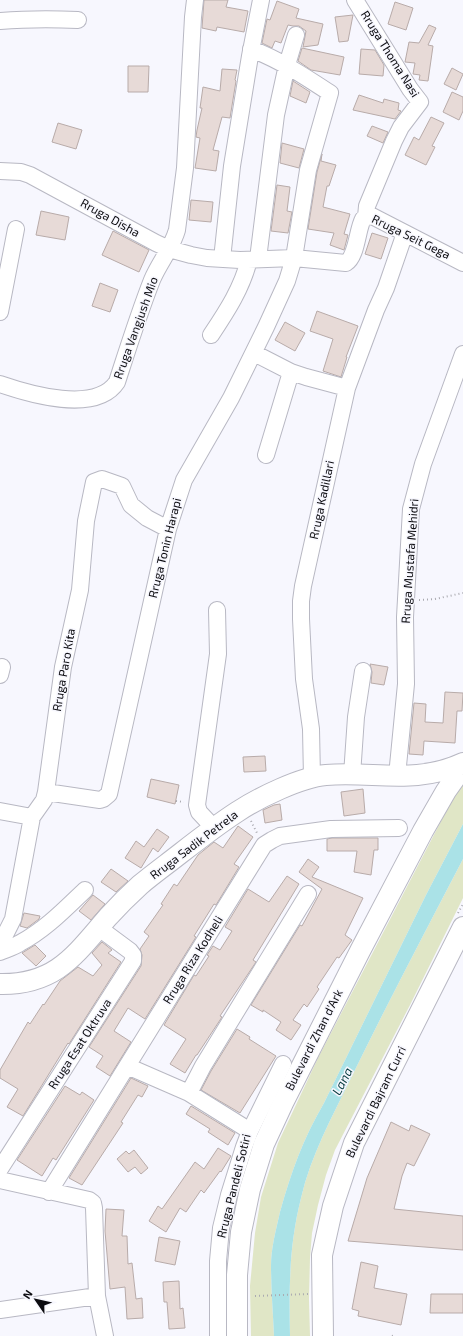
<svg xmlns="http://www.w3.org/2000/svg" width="463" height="1336" viewBox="0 0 463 1336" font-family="'Exo 2',sans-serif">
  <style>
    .green { fill: #e0e6c6 }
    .water { fill: #aae2e7 }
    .building { fill: #e7dad7; stroke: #b8aba9 }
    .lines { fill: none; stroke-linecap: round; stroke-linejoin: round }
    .minor-casing { stroke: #b8b8c3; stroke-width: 18 }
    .major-casing { stroke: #b8b8c3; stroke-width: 22 }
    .path { stroke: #aaaab0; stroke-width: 2; stroke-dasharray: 1 3; stroke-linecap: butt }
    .minor { stroke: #fff; stroke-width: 16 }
    .major { stroke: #fff; stroke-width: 20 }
    .labels { text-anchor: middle; stroke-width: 3; stroke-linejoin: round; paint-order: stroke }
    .street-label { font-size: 12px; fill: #0c0c10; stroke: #f7f7fe }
    .water-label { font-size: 13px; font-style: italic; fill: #093e42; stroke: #f7f7fe }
  </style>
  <rect width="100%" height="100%" fill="#f7f7fe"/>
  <path class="green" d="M 463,784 L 463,824 L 426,895 L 324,1103 C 303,1139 291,1172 280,1212 C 276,1230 271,1248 271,1266 C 271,1289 273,1313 274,1336 L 251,1336 L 250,1286 L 255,1233 L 261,1197 L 278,1143 L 318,1058 L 452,800 Z
    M 463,859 L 463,898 L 410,1005 L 335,1150 L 326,1175 L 318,1205 L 312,1233 L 310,1258 L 309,1299 L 310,1336 L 290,1336 C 289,1287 289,1246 301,1198 C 311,1155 332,1117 351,1078 C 387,1004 425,932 463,859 Z"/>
  <path class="water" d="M 463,824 L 463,859 C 425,932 387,1004 351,1078 C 332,1117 311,1155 301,1198 C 289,1246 289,1287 290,1336 L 274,1336 C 273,1313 271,1289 271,1266 C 271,1248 276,1230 280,1212 C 291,1172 303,1139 324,1103 L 426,895 Z"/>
  <path class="building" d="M 204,0 L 228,0 L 226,7 L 248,11 L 244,32 L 217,27 L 216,31 L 202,28 Z
    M 277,1 L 299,9 L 296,18 L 323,24 L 318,45 L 303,47 L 306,31 L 299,26 L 293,26 L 288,25 L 281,43 L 275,41 L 272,48 L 262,43 L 267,19 L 270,20 Z
    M 395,2 L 413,8 L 406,30 L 388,24 Z
    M 353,15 L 348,41 L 339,42 L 335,17 Z
    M 429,25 L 436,28 L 428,45 L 433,46 L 428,81 L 419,80 L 420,75 L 413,74 L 415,63 L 405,62 L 409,42 L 419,43 Z
    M 302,48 L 344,57 L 340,75 L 311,70 L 298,61 Z
    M 361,49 L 375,50 L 384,65 L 383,76 L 359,74 Z
    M 128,66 L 149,66 L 148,92 L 128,92 Z
    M 452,68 L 463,74 L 456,90 L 444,84 Z
    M 222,69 L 237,70 L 235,80 L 236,81 L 230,118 L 222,117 L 213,150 L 219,151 L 216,171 L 195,168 L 200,138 L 196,137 L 197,130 L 202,108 L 200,108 L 203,87 L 220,91 Z
    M 293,81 L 310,92 L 306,103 L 290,96 Z
    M 452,92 L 463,97 L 463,111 L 459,120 L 443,112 Z
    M 359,95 L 383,103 L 384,99 L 399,103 L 398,110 L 401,111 L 395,119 L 353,110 Z
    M 431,117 L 444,123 L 432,146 L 435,147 L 426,165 L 405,155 L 414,137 L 419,140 Z
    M 58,123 L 82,130 L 76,149 L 52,142 Z
    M 372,126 L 388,132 L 383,143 L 367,136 Z
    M 282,143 L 304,149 L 299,168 L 280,163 Z
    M 322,154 L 321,161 L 336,165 L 329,186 L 327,186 L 323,207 L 350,214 L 344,234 L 348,235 L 344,250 L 330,245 L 334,233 L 308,229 L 317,172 Z
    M 277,185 L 290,187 L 287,211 L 292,212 L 288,233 L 271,231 Z
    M 191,200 L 213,202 L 211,222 L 189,220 Z
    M 41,211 L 69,217 L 65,240 L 36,235 Z
    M 113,231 L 149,250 L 139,272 L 102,255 Z
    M 372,233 L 388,238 L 381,259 L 365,254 Z
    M 100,283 L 118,290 L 110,312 L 92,306 Z
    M 317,311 L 358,326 L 346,357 L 347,357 L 341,377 L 323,371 L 333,339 L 310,331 Z
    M 285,322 L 305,333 L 295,351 L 275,340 Z
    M 370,664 L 388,667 L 384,685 L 371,683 L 372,672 Z
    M 445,692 L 463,693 L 462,711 L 457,711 L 455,743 L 424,741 L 423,755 L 409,754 L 414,703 L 426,704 L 425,722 L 443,723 Z
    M 265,756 L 266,771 L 244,772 L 243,757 Z
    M 151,779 L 179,785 L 175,804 L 147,797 Z
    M 363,789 L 365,813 L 344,816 L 341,792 Z
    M 280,804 L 282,820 L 265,823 L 263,810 L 274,805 Z
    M 238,826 L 253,837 L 234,864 L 239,867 L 216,905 L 214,904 L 194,936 L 196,937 L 145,1019 L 128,1008 L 114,1031 L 131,1042 L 110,1076 L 96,1067 L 103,1056 L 89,1047 L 141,966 L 142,955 L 140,949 L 149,936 L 144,932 L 163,905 L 161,904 L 174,884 L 177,886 L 198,855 L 214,842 L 223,848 Z
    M 157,829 L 169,837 L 158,852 L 153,848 L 141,868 L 125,858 L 136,841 L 144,847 Z
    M 332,838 L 378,838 L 378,850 L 374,850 L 371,875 L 354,872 L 357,851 L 327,851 L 327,839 Z
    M 308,859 L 319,867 L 312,877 L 363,898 L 345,935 L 352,940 L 339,958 L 337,957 L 317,987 L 319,989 L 307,1007 L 304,1004 L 293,1020 L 301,1025 L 291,1040 L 276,1030 L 281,1022 L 263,1010 L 263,1012 L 251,1005 L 300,925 L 302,926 L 322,889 L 299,872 Z
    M 111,869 L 128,881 L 116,892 L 101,882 Z
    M 287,876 L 299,884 L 253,960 L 256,962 L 220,1016 L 222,1017 L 197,1055 L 196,1055 L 185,1073 L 170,1064 L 186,1039 L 164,1025 L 194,975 L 196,976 L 209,956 L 207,955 L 213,946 L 220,950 L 232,931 L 225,927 L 248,889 L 269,902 Z
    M 93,895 L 105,904 L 91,920 L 79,911 Z
    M 24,913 L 40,916 L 39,919 L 27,928 L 20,926 Z
    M 102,942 L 112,950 L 108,953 L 121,962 L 69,1044 L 68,1043 L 23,1116 L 7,1107 L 18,1089 L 0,1078 L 0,1070 L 28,1022 L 30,1024 L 43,1004 L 44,1005 L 60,981 L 78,967 L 93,976 L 102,965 L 92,953 Z
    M 35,945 L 46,956 L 36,966 L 22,953 Z
    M 237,1029 L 250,1037 L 249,1039 L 276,1056 L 240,1113 L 201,1090 L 211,1071 Z
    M 131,1078 L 148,1086 L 142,1097 L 138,1095 L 121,1122 L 123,1123 L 82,1185 L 69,1178 Z
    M 65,1086 L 80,1095 L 82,1092 L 94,1100 L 56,1160 L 53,1158 L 42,1176 L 17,1160 Z
    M 191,1106 L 235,1133 L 228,1145 L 208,1132 L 210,1129 L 186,1114 Z
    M 391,1122 L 409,1131 L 411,1125 L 430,1134 L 414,1166 L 407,1163 L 402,1176 L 394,1209 L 463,1216 L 463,1250 L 348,1241 L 367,1178 Z
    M 218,1148 L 231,1156 L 221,1172 L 220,1171 L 204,1193 L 201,1190 L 186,1212 L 180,1208 L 166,1232 L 149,1221 L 158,1206 L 162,1209 L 195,1162 L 204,1169 Z
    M 134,1150 L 148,1168 L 141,1174 L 135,1167 L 128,1172 L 117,1159 L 126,1151 L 129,1154 Z
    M 106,1209 L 124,1210 L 122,1236 L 127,1236 L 128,1264 L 132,1263 L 136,1299 L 142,1298 L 143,1318 L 127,1319 L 125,1287 L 110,1289 L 105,1231 Z
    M 159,1237 L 180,1241 L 175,1265 L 155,1261 Z
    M 361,1262 L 378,1266 L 374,1288 L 407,1294 L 401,1325 L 358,1316 L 359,1311 L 352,1309 Z
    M 179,1281 L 180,1309 L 183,1308 L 185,1328 L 169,1329 L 167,1302 L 164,1302 L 163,1282 Z
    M 431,1294 L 463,1294 L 463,1313 L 430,1313 Z"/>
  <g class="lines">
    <defs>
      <path id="minor" d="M 355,0 L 410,89 L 420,102 L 401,127 L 394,141 L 367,206 L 366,217
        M 0,21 C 26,19 52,19 78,20
        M 0,171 L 21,172 L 30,175 L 156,243 L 169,249 L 191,255 L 207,258 L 240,260 L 294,258 L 346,263 C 357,256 357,230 363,219 L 366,217 L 372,216 L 463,263
        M 222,259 L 232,166 L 250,56 L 261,0
        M 258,259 L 276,115 L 287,65 L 296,35
        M 0,312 L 16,229
        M 211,335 C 227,311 242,288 249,260
        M 254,353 L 291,372 L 306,377 L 347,388
        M 0,384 C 29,394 96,414 117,382 C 128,348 139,313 152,280 C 159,263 172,248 177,230 L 185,168 L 193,17 L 195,0
        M 266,455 L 291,372
        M 0,675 L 2,667
        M 352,775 L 356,717 L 363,671
        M 397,776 L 406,684 L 405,617 L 411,509 L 423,464 L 463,354
        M 312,778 L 311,729 L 304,679 L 301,619 L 301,601 L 303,586 L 347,388 L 376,310 L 386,288 L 405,233
        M 46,792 L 100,800 L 103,799 L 109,794 L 168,529 L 184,480 L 231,398 L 266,327 L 287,281 L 294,258 L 308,170 L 330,93 C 304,76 280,60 251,49
        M 0,811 L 32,817
        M 214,828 L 199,812 L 197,805 L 218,654 L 217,610
        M 0,945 L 13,919 L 32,817 L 44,800 L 46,792 L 63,667 L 80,590 L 86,521 L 94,482 L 102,479 L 122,486 L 131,505 L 147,518 L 168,529
        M 0,952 C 7,949 14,947 20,943 C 45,930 65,909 85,890
        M 127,1066 L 189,1093 L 250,1131
        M 189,1093 L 203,1066 L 308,894
        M 0,1169 L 133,961 L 133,955 L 130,951 L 99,928
        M 0,1180 L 89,1200 L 93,1203 L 94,1208 L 97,1296 L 105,1336
        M 49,1192 L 264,845 L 272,840 L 280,836 L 331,829 L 399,828
        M 0,1310 L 97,1296
        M 218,1336 L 218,1261 L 221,1228 L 229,1195 L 244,1147 L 250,1131 L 283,1064"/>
      <path id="major" d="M 0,984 C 56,985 75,955 108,917 C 118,906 129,895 140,885 C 153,874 167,864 181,853 C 199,839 217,825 237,812 C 258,798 301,777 326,775 C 374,771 416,785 463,763
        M 237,1336 L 237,1275 L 241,1232 L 250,1189 L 264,1144 L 283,1103 L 360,951 L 423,831 L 446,791 L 463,767
        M 323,1336 L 322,1255 L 333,1206 L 354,1143 L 463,927"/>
    </defs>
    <use href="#minor" class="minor-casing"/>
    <use href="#major" class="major-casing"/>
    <path class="path" d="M 419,600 L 435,599 L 463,593
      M 176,801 L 184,802
      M 251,821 L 258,835
      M 458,913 L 463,904
      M 255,1296 L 308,1294
      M 392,1336 L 395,1335"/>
    <use href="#minor" class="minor"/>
    <use href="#major" class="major"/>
  </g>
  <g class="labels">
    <g class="street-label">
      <text transform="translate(390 54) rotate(58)" y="4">Rruga Thoma Nasi</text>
      <text transform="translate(110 218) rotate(29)" y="4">Rruga Disha</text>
      <text transform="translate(411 237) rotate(26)" y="4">Rruga Seit Gega</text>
      <text transform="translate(136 328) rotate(-70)" y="4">Rruga Vangjush Mio</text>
      <text transform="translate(322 500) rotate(-78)" y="4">Rruga Kadillari</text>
      <text transform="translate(165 548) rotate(-76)" y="4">Rruga Tonin Harapi</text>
      <text transform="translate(410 561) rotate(-86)" y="4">Rruga Mustafa Mehidri</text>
      <text transform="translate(64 670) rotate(-80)" y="4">Rruga Paro Kita</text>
      <text transform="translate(194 845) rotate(-37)" y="4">Rruga Sadik Petrela</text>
      <text transform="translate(193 960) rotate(-58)" y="4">Rruga Riza Kodheli</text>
      <text transform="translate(314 1040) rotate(-63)" y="4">Bulevardi Zhan d'Ark</text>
      <text transform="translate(80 1044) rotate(-57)" y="4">Rruga Esat Oktruva</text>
      <text transform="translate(376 1102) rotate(-64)" y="4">Bulevardi Bajram Curri</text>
      <text transform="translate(234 1186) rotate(-76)" y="4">Rruga Pandeli Sotiri</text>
    </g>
    <g class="water-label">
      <text transform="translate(342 1081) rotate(-63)" y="5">Lana</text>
    </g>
  </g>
  <g transform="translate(36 1300) rotate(304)" stroke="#f7f7fe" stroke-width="3" paint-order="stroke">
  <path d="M0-3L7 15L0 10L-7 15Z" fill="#0c0c10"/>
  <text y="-6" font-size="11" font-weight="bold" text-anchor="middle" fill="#0c0c10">N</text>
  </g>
</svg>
